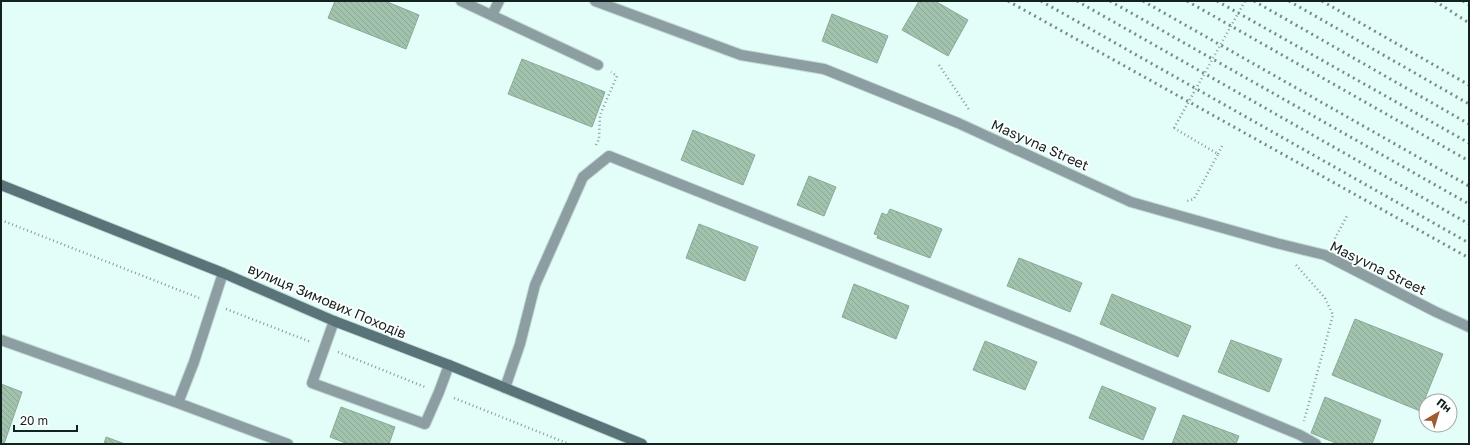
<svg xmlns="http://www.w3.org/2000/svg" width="1470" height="445" viewBox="0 0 1470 445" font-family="'Golos Text',sans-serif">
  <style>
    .building { fill: url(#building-back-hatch); stroke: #89aa95 }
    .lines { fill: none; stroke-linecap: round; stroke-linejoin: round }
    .lane-casing { stroke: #c1dbd6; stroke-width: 12 }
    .street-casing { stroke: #c1dbd6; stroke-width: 12 }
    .secondary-casing { stroke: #c1dbd6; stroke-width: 12 }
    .path { stroke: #849a96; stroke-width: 2.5; stroke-dasharray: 1 3; stroke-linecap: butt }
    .lane { stroke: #8c9ea2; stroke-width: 10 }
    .street { stroke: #8c9ea2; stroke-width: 10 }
    .secondary { stroke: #597479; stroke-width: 10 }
    .rail { stroke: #778d89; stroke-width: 3; stroke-dasharray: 2 4; stroke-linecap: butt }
    .path-bridge { stroke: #849a96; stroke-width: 2.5; stroke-dasharray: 1 3; stroke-linecap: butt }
    .labels { text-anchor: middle; stroke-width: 3.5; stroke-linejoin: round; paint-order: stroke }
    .street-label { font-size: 14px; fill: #11221f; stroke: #fff }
  </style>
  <defs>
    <pattern id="building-back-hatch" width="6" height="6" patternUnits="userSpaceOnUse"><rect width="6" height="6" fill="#a1c3ae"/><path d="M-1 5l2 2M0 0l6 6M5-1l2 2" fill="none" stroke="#8aa795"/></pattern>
  </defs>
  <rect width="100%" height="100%" fill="#e3fef9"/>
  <path class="building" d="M 335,1 L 385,1 L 419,15 L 406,49 L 328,18 Z
    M 919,1 L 935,1 L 968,20 L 948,56 L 902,30 Z
    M 832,14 L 888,36 L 877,63 L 822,41 Z
    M 522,59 L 605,92 L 592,127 L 508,94 Z
    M 693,130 L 755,155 L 743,185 L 681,160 Z
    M 809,176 L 836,187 L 824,216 L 797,205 Z
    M 890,209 L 942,229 L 930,258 L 877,238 L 878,235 L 874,234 L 882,213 L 887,215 Z
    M 699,224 L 758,247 L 745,281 L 686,258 Z
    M 1019,258 L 1082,283 L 1070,312 L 1007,286 Z
    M 854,284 L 909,306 L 896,339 L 842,317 Z
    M 1112,294 L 1191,326 L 1178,357 L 1100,324 Z
    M 1355,319 L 1443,354 L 1420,411 L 1332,375 Z
    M 1231,340 L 1282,359 L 1269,392 L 1218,372 Z
    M 985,341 L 1037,362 L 1025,390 L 973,370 Z
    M 1,384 L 22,392 L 4,444 L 1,444 Z
    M 1102,386 L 1156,408 L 1143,440 L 1089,418 Z
    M 1325,397 L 1381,420 L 1372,444 L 1338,444 L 1311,433 Z
    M 341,407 L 395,427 L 389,444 L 348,444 L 330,437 Z
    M 1183,415 L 1239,436 L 1236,444 L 1172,444 Z
    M 106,437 L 125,444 L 104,444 Z"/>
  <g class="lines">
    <defs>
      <path id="lane" d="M 461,1 L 598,65
        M 492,15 L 499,1
        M 334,321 L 312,383 L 425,424 L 439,392 L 449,365
        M 1,340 L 178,403 L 288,444
        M 505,388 L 520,344 L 535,285 L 583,177 L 609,156 L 1072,340 L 1300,435 L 1316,444
        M 178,403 L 194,362 L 223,273"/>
      <path id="street" d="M 595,1 L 741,55 L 824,69 L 958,123 L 1131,202 L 1276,243 L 1325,255 L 1436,312 L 1469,327"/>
      <path id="secondary" d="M 1,185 L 223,273 L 334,321 L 449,365 L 642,444"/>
    </defs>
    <use href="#lane" class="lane-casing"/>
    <use href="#street" class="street-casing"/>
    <use href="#secondary" class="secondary-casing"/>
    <path class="path" d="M 939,65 L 970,111
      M 1174,128 L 1218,154 L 1194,199 L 1187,201
      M 596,145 L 599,139 L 600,115 L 617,76 L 611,72
      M 1218,154 L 1223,144
      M 1,220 L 199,298
      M 1333,242 L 1348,214
      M 1296,265 L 1325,298 L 1333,315 L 1304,421
      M 226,309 L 311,342
      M 338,352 L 425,387
      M 454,398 L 569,444"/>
    <use href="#lane" class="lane"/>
    <use href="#street" class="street"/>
    <use href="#secondary" class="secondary"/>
    <path class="rail" d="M 1008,1 L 1469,258
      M 1041,1 L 1469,243
      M 1077,1 L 1469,224
      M 1110,1 L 1469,204
      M 1143,1 L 1469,186
      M 1187,1 L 1469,161
      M 1217,1 L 1469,143
      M 1254,1 L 1469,124
      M 1289,1 L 1469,104
      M 1322,1 L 1469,85
      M 1435,1 L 1469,23
      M 1463,1 L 1469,5"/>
    <path class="path-bridge" d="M 1174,128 L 1245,1"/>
  </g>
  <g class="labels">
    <g class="street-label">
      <text transform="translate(1040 145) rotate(24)" y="5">Masyvna Street</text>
      <text transform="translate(1378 268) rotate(26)" y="5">Masyvna Street</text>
      <text transform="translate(327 301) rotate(23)" y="5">вулиця Зимових Походів</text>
    </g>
  </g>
  <rect width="1470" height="445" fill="none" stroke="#11221f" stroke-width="4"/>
  <g transform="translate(1438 413) rotate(38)"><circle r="19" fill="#ffffff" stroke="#a0a7a5"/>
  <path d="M0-3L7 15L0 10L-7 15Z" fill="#a05b2e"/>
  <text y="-6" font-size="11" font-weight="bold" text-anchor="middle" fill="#11221f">Пн</text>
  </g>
  <path d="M14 425v6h63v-6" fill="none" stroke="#11221f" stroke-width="2"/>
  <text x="20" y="425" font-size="12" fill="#11221f" stroke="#ffffff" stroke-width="3" paint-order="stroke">20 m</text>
</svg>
